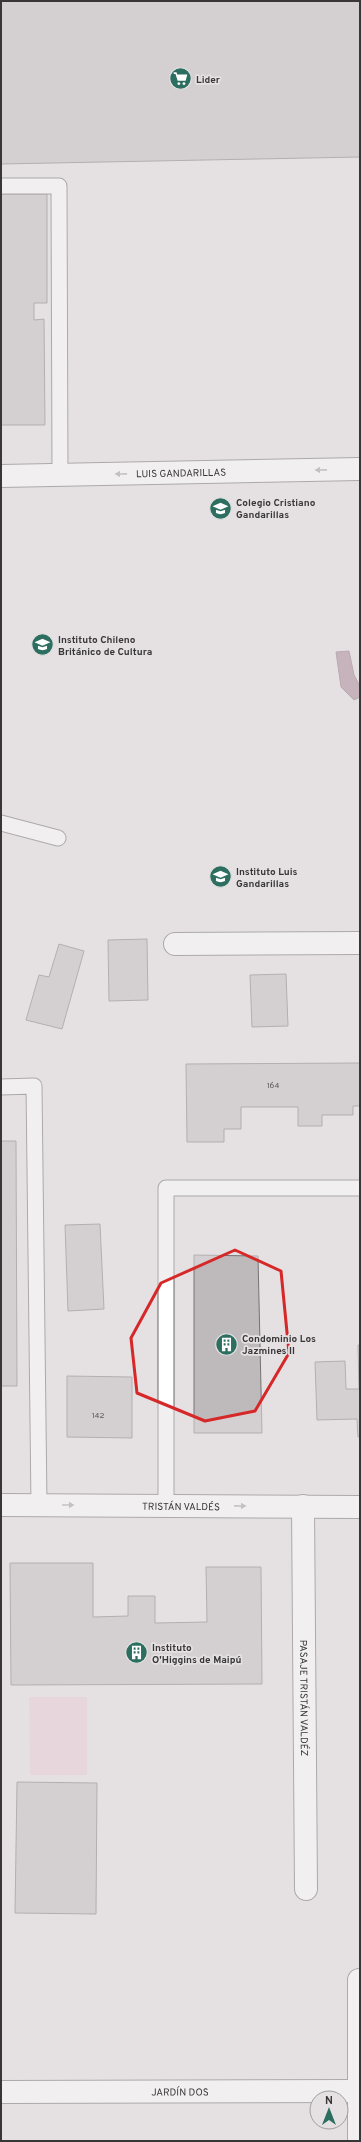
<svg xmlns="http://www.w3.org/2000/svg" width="361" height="2142" viewBox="0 0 361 2142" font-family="Overpass,sans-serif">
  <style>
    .green { fill: #e9cbd5 }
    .water { fill: #a37b89; stroke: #836670 }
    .building { fill: #bebabc; stroke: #767273 }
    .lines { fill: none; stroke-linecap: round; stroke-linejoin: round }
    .service-casing { stroke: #686465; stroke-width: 17 }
    .minor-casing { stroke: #686465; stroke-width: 24 }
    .tertiary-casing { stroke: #686465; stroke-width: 24 }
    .service { stroke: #fff; stroke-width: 15 }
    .minor { stroke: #fff; stroke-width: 22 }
    .tertiary { stroke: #fff; stroke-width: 22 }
    .oneway { fill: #9c9a9b }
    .marked { fill: none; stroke: #d62828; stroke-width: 3; stroke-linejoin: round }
    .labels { text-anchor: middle; stroke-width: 3.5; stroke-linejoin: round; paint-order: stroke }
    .number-label { font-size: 8px; fill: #5a5758 }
    .poi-label { font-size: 10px; font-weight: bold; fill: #383637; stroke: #e5e1e3; text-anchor: start }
    .street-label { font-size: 10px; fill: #383637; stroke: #e5e1e3 }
  </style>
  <rect width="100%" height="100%" fill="#e5e1e3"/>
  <path class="green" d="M 29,1697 L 87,1697 L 87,1775 L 30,1775 Z"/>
  <path class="water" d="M 349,651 L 354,675 L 360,686 L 360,697 L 354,700 L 341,687 L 336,652 Z"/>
  <path class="building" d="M 1,1 L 360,1 L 360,157 L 1,164 Z
    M 1,194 L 47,194 L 47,303 L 34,303 L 34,320 L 44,319 L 45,425 L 1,425 Z
    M 147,939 L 148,1000 L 109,1001 L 108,940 Z
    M 59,944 L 84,951 L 62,1029 L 26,1020 L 39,975 L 49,977 Z
    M 286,974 L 288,1026 L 252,1027 L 250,975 Z
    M 360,1063 L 360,1106 L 353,1106 L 353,1115 L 322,1115 L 322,1126 L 298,1126 L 298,1107 L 241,1107 L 241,1129 L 224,1129 L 224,1142 L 187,1142 L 186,1064 Z
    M 1,1141 L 16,1141 L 17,1386 L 1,1386 Z
    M 100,1224 L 104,1309 L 68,1311 L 65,1225 Z
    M 194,1255 L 258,1256 L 262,1433 L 194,1433 Z
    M 358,1345 L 360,1345 L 360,1437 L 358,1437 L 357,1419 L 317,1420 L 315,1362 L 345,1361 L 346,1389 L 359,1389 Z
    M 67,1376 L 132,1377 L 132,1438 L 67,1437 Z
    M 10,1563 L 93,1563 L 93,1617 L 128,1616 L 128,1596 L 155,1596 L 155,1623 L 207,1622 L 206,1567 L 261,1567 L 262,1684 L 11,1685 Z
    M 17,1782 L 97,1783 L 96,1914 L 15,1913 Z"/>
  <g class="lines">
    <defs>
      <path id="service" d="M 1,186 L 59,186 L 60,475
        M 1,823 L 58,838
        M 1,1087 L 34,1086 L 39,1505
        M 166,1505 L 166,1188 L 360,1188"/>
      <g id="minor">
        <path d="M 175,944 L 360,943"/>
        <path id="s1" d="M 303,1506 L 306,1889"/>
        <path d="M 359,1980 L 359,2141"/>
        <path id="s2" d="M 1,2092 L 359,2091"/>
      </g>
      <g id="tertiary">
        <path id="s3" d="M 1,476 L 360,469"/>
        <path id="s4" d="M 1,1505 L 360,1507"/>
      </g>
    </defs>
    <use href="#service" class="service-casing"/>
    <use href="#minor" class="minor-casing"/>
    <use href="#tertiary" class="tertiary-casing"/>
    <use href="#service" class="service"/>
    <use href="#minor" class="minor"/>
    <use href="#tertiary" class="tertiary"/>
  </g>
  <defs><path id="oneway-solid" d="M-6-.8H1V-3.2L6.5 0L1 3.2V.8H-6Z"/></defs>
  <g class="oneway">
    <use href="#oneway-solid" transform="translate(321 470) rotate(179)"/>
    <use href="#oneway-solid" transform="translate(121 474) rotate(179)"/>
    <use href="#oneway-solid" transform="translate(68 1505)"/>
    <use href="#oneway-solid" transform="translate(240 1506) rotate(1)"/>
  </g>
  <path d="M0 0H361V2142H0ZM 235,1250 L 281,1271 L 289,1353 L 255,1411 L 205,1421 L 137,1393 L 131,1338 L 161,1283 Z" fill="#e5e1e3" fill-opacity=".55" fill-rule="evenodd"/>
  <path class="marked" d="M 235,1250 L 281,1271 L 289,1353 L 255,1411 L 205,1421 L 137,1393 L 131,1338 L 161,1283 Z"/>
  <defs>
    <symbol id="supermarket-disc" viewBox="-11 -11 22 22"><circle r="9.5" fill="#2c6e5f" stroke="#e5e1e3"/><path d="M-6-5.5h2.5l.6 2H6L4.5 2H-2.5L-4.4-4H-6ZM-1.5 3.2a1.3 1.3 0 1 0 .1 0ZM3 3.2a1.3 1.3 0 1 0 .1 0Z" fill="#fff"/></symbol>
    <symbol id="school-disc" viewBox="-11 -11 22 22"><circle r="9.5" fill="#2c6e5f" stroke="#e5e1e3"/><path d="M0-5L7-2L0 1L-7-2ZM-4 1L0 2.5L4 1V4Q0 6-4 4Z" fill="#fff"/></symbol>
    <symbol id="university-disc" viewBox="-11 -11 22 22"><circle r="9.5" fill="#2c6e5f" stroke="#e5e1e3"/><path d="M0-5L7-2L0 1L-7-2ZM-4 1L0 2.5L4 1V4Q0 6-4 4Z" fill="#fff"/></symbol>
    <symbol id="building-disc" viewBox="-11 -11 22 22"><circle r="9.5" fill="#2c6e5f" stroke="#e5e1e3"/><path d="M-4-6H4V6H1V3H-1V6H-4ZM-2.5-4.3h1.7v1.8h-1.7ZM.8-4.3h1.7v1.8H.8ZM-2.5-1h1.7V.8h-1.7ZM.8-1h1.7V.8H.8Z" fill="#fff"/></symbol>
  </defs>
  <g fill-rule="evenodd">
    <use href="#supermarket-disc" x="168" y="66" width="25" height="25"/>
    <use href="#school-disc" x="208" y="496" width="25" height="25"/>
    <use href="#university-disc" x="30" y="632" width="25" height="25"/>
    <use href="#school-disc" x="208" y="864" width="25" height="25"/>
    <use href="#building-disc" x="214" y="1332" width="25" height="25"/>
    <use href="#building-disc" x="124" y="1640" width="25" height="25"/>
  </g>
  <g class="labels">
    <g class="number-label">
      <text x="273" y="1088">164</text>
      <text x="98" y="1418">142</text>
    </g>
    <g class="poi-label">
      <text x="196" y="83">Lider</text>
      <text x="236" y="506">Colegio Cristiano<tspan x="236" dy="12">Gandarillas</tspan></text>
      <text x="58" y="643">Instituto Chileno<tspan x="58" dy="12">Británico de Cultura</tspan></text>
      <text x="236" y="875">Instituto Luis<tspan x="236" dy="12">Gandarillas</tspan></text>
      <text x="242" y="1342">Condominio Los<tspan x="242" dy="12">Jazmines II</tspan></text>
      <text x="152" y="1651">Instituto<tspan x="152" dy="12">O'Higgins de Maipú</tspan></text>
    </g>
    <g class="street-label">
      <text dy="4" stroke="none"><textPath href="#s3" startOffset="180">LUIS GANDARILLAS</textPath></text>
      <text dy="4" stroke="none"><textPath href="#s4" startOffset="180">TRISTÁN VALDÉS</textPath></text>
      <text dy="4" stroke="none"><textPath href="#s1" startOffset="192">PASAJE TRISTÁN VALDÉZ</textPath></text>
      <text dy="4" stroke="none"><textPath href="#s2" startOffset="179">JARDÍN DOS</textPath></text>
    </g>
  </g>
  <rect width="361" height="2142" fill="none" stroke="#383637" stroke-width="4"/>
  <g transform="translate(329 2110)"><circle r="19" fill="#e5e1e3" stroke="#a09d9e"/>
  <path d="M0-3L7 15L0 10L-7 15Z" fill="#2c6e5f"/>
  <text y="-6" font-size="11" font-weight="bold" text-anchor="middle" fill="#383637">N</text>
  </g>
</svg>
